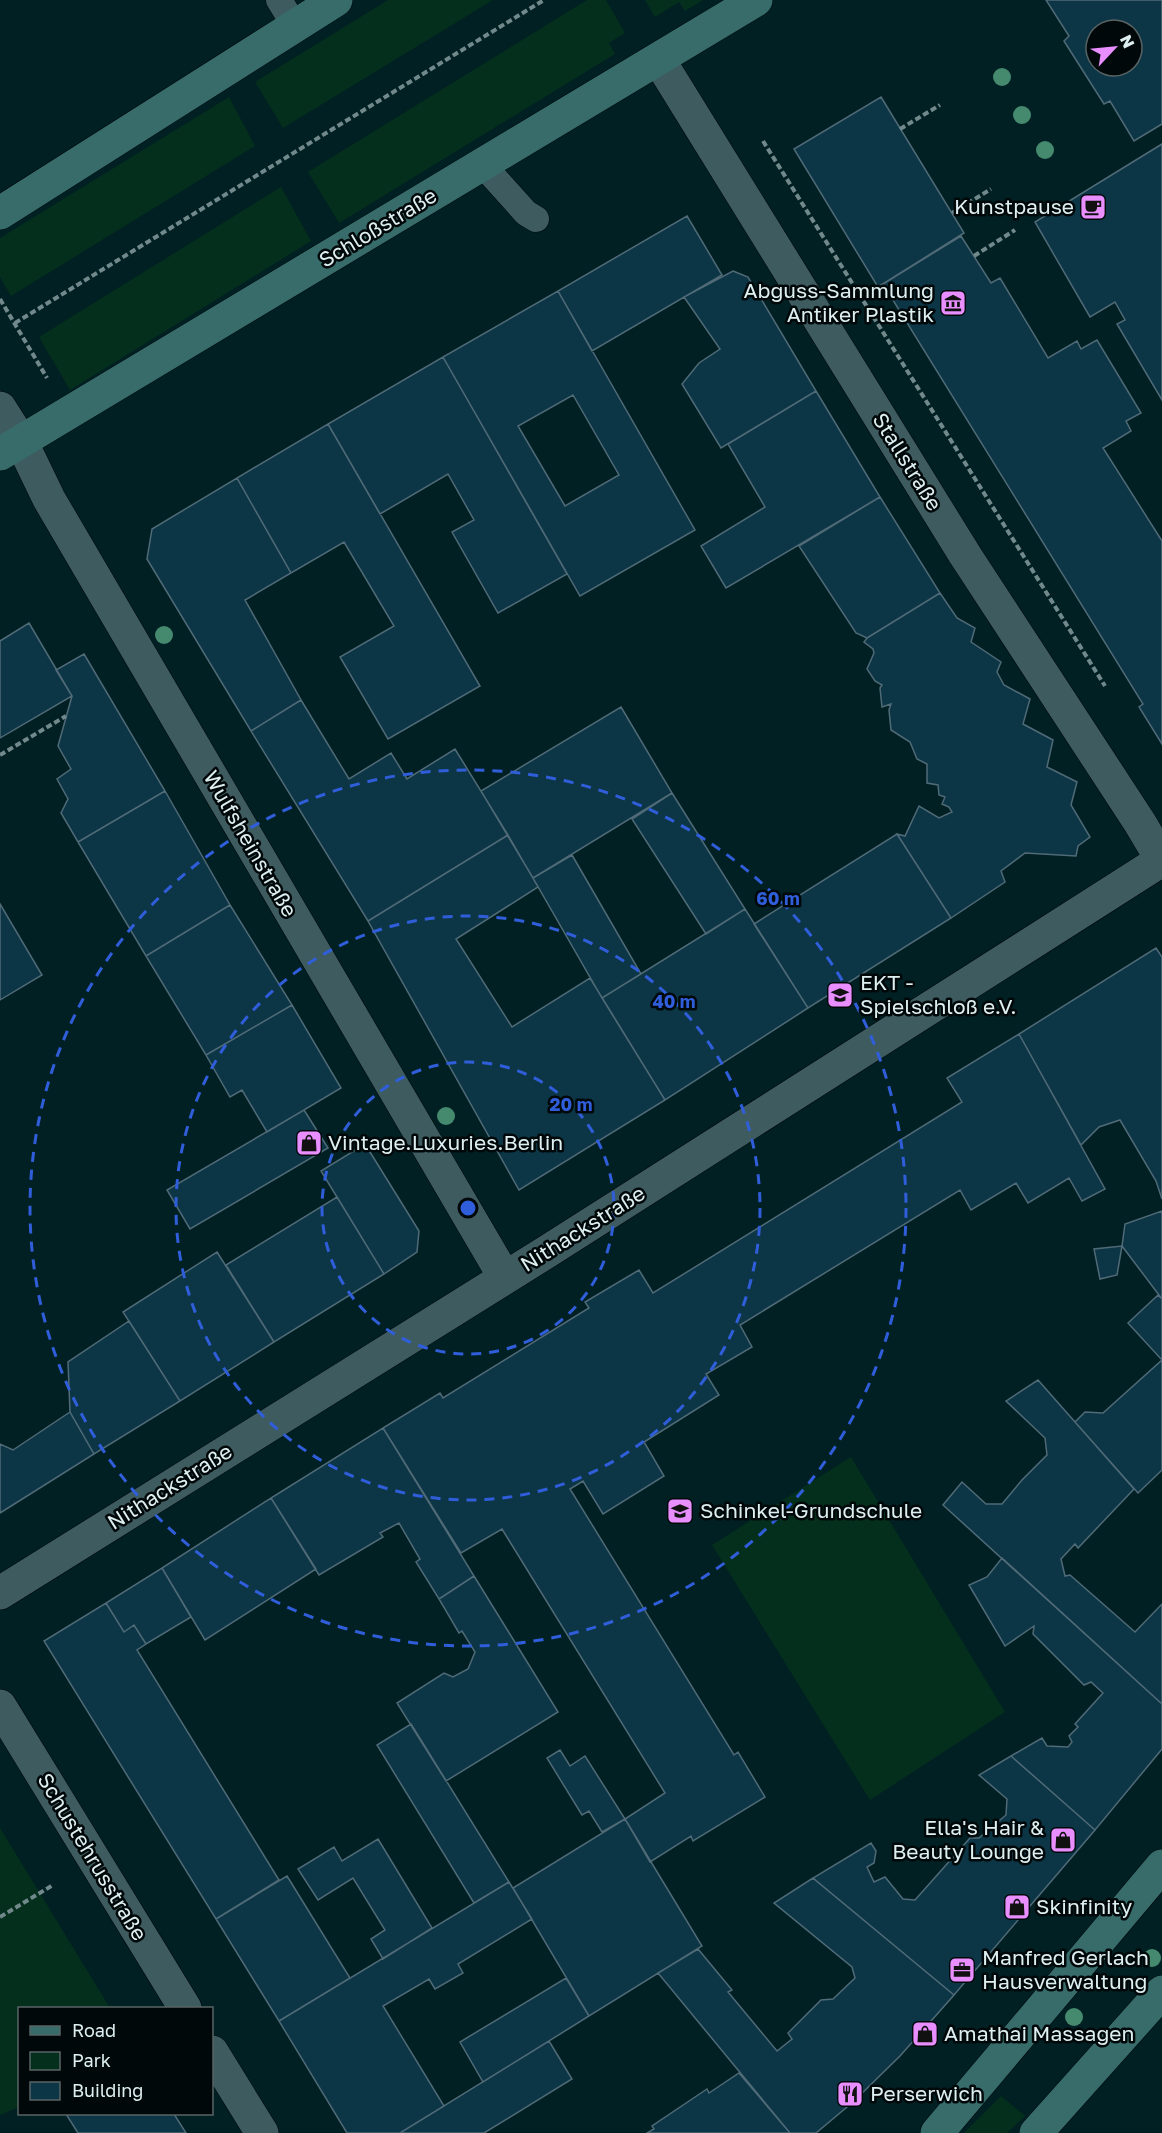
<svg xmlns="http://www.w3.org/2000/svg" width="1162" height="2133" viewBox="0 0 1162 2133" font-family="'Golos Text',sans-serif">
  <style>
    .green { fill: #042f1c }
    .building { fill: #0c3646; stroke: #506a77; stroke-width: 1.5; fill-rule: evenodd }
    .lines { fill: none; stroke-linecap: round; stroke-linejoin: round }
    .lane-casing { stroke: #00080b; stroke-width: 27 }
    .street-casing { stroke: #00080b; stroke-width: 34 }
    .secondary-casing { stroke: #00080b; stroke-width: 34 }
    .path { stroke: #72898c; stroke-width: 4; stroke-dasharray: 6 3; stroke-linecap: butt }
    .lane { stroke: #3e5c60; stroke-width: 26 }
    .street { stroke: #3e5c60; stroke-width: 33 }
    .secondary { stroke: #376c6b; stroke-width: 33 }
    .tree { fill: #45896e }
    .ring { fill: none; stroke: #305eda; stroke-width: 3; stroke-dasharray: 10 8 }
    .labels { text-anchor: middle; stroke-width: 5; stroke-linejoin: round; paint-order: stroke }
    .poi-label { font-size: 21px; fill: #deeff1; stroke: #010809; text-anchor: start }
    .street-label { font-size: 21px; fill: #deeff1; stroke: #010809 }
    .centre { fill: #305eda; stroke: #010809; stroke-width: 3 }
    .ring-label { font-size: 18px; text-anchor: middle; font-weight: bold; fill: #305eda; stroke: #010809; stroke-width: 5; stroke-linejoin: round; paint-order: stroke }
  </style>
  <rect width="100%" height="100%" fill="#012023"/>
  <path class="green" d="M 388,0 L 493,0 L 283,128 L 255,82 Z
    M 587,0 L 606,0 L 625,33 L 609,43 L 615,54 L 339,223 L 308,172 Z
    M 645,0 L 703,0 L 685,11 L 679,2 L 655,17 Z
    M 229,97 L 255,146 L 11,296 L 0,277 L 0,238 Z
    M 281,187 L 311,241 L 70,390 L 39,337 Z
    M 851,1457 L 1005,1712 L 870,1800 L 712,1545 Z
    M 0,1828 L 110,2008 L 20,2008 L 19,2107 L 0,2115 Z
    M 1001,2096 L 1025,2116 L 1007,2133 L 964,2133 Z"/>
  <path class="building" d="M 1046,0 L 1162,0 L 1162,124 L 1134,141 L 1110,101 L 1104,104 L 1064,41 L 1069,36 ZM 1096,30 L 1132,30 L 1132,66 L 1096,66 Z
    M 881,97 L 964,233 L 878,287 L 794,149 Z
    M 1162,144 L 1162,400 L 1117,324 L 1125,320 L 1115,302 L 1090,317 L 1035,222 Z
    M 687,216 L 722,275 L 592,351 L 558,291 Z
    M 961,236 L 991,283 L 1000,278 L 1048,358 L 1077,341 L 1081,349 L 1097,340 L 1141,413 L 1126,421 L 1131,431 L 1103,448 L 1162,541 L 1162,744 L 1139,707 L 1143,704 L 883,284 Z
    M 733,271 L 748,277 L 816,391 L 721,448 L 682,384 L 699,363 L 720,349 L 684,297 Z
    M 558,291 L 695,530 L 580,596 L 443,357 ZM 573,395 L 619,475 L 565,506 L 518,426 Z
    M 443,357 L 567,574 L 498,613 L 452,532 L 474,520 L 448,474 L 380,514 L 328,424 Z
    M 816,391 L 880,497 L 726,588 L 701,546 L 765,507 L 728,444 Z
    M 328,424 L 480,686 L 388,739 L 340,657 L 394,626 L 344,542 L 291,573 L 237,478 Z
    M 237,478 L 291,573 L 245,600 L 301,700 L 251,731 L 147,559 L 152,529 Z
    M 880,497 L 940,593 L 867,638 L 856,633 L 799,546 Z
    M 940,593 L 957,618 L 975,628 L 971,642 L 1001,662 L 997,672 L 1004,685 L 1030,699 L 1023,724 L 1053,740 L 1047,767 L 1077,782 L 1071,805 L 1090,837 L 1078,846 L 1076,856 L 1025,853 L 1001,871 L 1005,882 L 951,918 L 897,834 L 905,836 L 919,806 L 939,818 L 952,812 L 949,807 L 942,804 L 945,797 L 939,795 L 938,785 L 927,783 L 927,764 L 917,759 L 910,742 L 891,730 L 889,710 L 891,704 L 882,707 L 880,688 L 882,685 L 875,681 L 867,669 L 874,653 L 873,649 L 864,642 L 867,638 Z
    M 29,623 L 72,696 L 0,738 L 0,641 Z
    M 84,654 L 165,791 L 78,842 L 61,813 L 68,799 L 57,779 L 71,769 L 58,746 L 72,696 L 56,670 Z
    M 301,700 L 349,779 L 391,753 L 407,779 L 455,749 L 508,835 L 368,921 L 251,731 Z
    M 621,707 L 672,793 L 533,878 L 481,791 Z
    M 165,791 L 230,905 L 146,956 L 78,842 Z
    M 672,793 L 745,909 L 706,934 L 632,819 Z
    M 897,834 L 951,918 L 808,1008 L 754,924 Z
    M 508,835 L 538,887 L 456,939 L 512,1027 L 590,978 L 665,1100 L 519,1190 L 368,921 Z
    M 572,855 L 641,974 L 602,998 L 533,878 Z
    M 0,904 L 42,975 L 0,1000 Z
    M 230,905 L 292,1005 L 206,1055 L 146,956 Z
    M 745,909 L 808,1008 L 665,1100 L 602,998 Z
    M 1156,948 L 1162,957 L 1162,1199 L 1156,1181 L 1120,1120 L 1099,1127 L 1081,1145 L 1019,1034 Z
    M 292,1005 L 341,1088 L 267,1132 L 242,1090 L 230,1097 L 206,1055 Z
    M 1019,1034 L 1105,1189 L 1082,1201 L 1069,1178 L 1028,1203 L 1016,1183 L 971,1210 L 960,1190 L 740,1325 L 752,1347 L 706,1374 L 719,1395 L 644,1442 L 664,1476 L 603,1514 L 583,1481 L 570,1489 L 734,1755 L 738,1752 L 765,1797 L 693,1841 L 691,1836 L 650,1862 L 625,1819 L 665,1793 L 502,1529 L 461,1553 L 383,1428 L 440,1393 L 443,1398 L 589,1308 L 585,1302 L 639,1270 L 653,1293 L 962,1102 L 947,1078 Z
    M 304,1110 L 328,1148 L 190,1229 L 167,1190 Z
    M 365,1144 L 419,1231 L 417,1252 L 384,1274 L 321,1171 Z
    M 337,1197 L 384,1274 L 274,1342 L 226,1265 Z
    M 1162,1211 L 1162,1299 L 1122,1246 L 1125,1224 Z
    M 1122,1246 L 1117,1275 L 1100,1279 L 1094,1249 Z
    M 217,1252 L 274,1342 L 180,1401 L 123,1312 Z
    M 1158,1295 L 1162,1299 L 1162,1360 L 1128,1323 Z
    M 129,1321 L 180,1401 L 94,1454 L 70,1412 L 68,1362 Z
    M 1162,1360 L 1162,1470 L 1138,1493 L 1075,1422 L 1085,1412 L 1103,1413 Z
    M 1038,1380 L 1134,1489 L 1078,1548 L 1075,1544 L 1061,1559 L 1065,1576 L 1070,1575 L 1135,1632 L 1162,1604 L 1162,1704 L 943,1505 L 962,1482 L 986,1504 L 1002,1504 L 1022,1480 L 1047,1455 L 1045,1438 L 1006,1401 Z
    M 70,1412 L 94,1454 L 0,1513 L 0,1444 L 13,1450 Z
    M 383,1428 L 474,1576 L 439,1599 L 416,1562 L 420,1559 L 399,1523 L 380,1533 L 383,1537 L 319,1575 L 271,1498 Z
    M 271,1498 L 316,1569 L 205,1640 L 162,1568 Z
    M 1002,1558 L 1162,1704 L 1162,1749 L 1095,1830 L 1011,1756 L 1042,1738 L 1047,1746 L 1068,1747 L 1072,1742 L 1069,1736 L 1078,1727 L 1075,1724 L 1103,1693 L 1091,1682 L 1084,1685 L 1033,1634 L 1034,1626 L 1005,1646 L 969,1585 L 987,1577 Z
    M 162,1568 L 191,1617 L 146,1644 L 134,1625 L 124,1632 L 106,1603 Z
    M 474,1576 L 558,1712 L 446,1781 L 397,1703 L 444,1673 L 453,1677 L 468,1669 L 475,1652 L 462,1631 L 459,1633 L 439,1599 Z
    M 106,1603 L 124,1632 L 134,1625 L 146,1644 L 137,1650 L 279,1880 L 216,1919 L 44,1641 Z
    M 411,1724 L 509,1882 L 474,1903 L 377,1745 Z
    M 560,1750 L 570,1766 L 585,1756 L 625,1819 L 602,1832 L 589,1811 L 582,1815 L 547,1758 Z
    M 1011,1756 L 1095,1830 L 954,1995 L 813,1878 L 871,1843 L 876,1851 L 874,1863 L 867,1867 L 874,1882 L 885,1877 L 903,1899 L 915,1900 L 970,1838 L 979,1838 L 1006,1815 L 1007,1799 L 979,1775 Z
    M 625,1819 L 702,1946 L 589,2016 L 513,1888 Z
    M 378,1839 L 432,1928 L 383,1959 L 371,1939 L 385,1930 L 353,1878 L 318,1900 L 298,1869 L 334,1847 L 342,1861 Z
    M 287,1876 L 350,1978 L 279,2021 L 216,1919 Z
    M 813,1878 L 954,1995 L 900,2056 L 853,2102 L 816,2133 L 790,2133 L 658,1973 L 698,1949 L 732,1990 L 728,1992 L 777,2051 L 792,2039 L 788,2033 L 821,2000 L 833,1999 L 855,1978 L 852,1967 L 774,1903 Z
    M 509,1882 L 532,1919 L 458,1964 L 463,1973 L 435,1989 L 429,1979 L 383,2006 L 444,2106 L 400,2133 L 347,2133 L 279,2021 Z
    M 566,1978 L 589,2016 L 483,2082 L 460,2042 Z
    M 549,2041 L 572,2079 L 484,2133 L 400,2133 Z
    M 739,2073 L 790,2133 L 647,2133 L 654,2129 L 652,2126 L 707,2089 L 709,2093 Z
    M 66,2114 L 174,2114 L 186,2133 L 78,2133 Z"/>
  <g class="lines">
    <defs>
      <path id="lane" d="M 279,0 L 295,26
        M 483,165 L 526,213 L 536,219"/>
      <path id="street" d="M 659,60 L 965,555 L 1140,823 L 1162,860
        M 0,408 L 21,441 L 49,499 L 505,1278
        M 0,1593 L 548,1251 L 1162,860
        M 0,1706 L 185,2008
        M 212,2052 L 262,2133"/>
      <path id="secondary" d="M 0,213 L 336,0
        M 0,454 L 756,0
        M 937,2133 L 1162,1866
        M 1036,2133 L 1162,1992"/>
    </defs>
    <use href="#lane" class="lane-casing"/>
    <use href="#street" class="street-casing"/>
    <use href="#secondary" class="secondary-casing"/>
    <path class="path" d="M 900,129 L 940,105
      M 763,141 L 1105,686
      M 952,213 L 991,189
      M 974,256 L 1015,230
      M 0,299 L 47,378
      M 15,323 L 544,0
      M 0,755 L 66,716
      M 0,1917 L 53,1885"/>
    <use href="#lane" class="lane"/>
    <use href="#street" class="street"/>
    <use href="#secondary" class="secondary"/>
  </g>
  <g class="tree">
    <circle cx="1002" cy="77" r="9"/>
    <circle cx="1022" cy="115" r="9"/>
    <circle cx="1045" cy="150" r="9"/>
    <circle cx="164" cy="635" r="9"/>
    <circle cx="446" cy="1116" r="9"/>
    <circle cx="1152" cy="1958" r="9"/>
    <circle cx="1074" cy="2017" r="9"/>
  </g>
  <g class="ring">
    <circle cx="468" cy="1208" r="146"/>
    <circle cx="468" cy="1208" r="292"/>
    <circle cx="468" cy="1208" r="438"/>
  </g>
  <defs>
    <symbol id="cafe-square" viewBox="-11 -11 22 22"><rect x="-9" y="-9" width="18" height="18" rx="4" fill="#e88eff" stroke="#010809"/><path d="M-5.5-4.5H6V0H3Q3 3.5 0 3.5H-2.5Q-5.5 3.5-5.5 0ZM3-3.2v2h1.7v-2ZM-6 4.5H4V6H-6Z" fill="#111"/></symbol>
    <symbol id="museum-square" viewBox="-11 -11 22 22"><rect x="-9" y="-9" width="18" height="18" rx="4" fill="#e88eff" stroke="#010809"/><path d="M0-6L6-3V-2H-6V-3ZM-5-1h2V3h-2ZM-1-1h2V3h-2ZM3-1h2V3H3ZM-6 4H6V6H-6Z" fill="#111"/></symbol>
    <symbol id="school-square" viewBox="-11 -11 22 22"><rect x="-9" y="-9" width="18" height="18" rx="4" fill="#e88eff" stroke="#010809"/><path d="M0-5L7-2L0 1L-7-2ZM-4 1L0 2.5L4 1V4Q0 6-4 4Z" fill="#111"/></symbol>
    <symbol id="shop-square" viewBox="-11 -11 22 22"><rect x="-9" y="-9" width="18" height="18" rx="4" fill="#e88eff" stroke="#010809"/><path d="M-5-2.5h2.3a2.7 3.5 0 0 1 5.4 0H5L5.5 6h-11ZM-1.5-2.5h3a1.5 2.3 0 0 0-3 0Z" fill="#111"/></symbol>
    <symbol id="office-square" viewBox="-11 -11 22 22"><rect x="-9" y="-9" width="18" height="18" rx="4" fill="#e88eff" stroke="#010809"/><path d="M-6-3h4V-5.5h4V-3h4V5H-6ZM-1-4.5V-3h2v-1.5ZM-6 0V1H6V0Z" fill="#111"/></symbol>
    <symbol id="restaurant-square" viewBox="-11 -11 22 22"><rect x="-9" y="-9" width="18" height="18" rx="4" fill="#e88eff" stroke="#010809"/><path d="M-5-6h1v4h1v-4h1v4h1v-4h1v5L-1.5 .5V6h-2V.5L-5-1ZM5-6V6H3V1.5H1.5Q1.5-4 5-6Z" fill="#111"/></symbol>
  </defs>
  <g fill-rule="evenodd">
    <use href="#cafe-square" x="1078" y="192" width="30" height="30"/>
    <use href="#museum-square" x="938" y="288" width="30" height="30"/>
    <use href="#school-square" x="825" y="980" width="30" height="30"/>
    <use href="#shop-square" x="294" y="1128" width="30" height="30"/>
    <use href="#school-square" x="665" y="1496" width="30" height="30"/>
    <use href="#shop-square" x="1048" y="1825" width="30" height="30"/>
    <use href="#shop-square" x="1002" y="1892" width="30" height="30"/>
    <use href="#office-square" x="947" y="1955" width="30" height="30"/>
    <use href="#shop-square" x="910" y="2019" width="30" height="30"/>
    <use href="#restaurant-square" x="835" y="2079" width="30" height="30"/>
  </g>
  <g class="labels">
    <g class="poi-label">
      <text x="1074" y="214" text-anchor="end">Kunstpause</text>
      <text x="934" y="298" text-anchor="end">Abguss-Sammlung<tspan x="934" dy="24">Antiker Plastik</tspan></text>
      <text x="860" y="990">EKT -<tspan x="860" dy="24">Spielschloß e.V.</tspan></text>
      <text x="328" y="1150">Vintage.Luxuries.Berlin</text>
      <text x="700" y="1518">Schinkel-Grundschule</text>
      <text x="1044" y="1835" text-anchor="end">Ella's Hair &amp;<tspan x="1044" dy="24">Beauty Lounge</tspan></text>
      <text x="1036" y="1914">Skinfinity</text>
      <text x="982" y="1965">Manfred Gerlach<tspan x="982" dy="24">Hausverwaltung</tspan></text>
      <text x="944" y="2041">Amathai Massagen</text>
      <text x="870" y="2101">Perserwich</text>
    </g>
    <g class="street-label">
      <text transform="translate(378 228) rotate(-31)" y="7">Schloßstraße</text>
      <text transform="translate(907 462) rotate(58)" y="7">Stallstraße</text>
      <text transform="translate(250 844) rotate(60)" y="7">Wulfsheinstraße</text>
      <text transform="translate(583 1229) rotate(-32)" y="7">Nithackstraße</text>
      <text transform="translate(170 1487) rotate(-32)" y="7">Nithackstraße</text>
      <text transform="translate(92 1857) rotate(59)" y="7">Schustehrusstraße</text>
    </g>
  </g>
  <circle cx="468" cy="1208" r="9" class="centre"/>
  <g class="ring-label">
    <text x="778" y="905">60 m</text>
    <text x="674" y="1008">40 m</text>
    <text x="571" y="1111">20 m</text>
  </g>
  <rect x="18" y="2007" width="195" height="108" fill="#010809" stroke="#596466" stroke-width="1.5"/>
  <rect x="30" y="2026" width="30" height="9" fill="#376c6b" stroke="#596466" stroke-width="1.5"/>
  <text x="72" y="2037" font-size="18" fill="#deeff1">Road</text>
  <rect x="30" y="2052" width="30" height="18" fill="#042f1c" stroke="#596466" stroke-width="1.5"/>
  <text x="72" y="2067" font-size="18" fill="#deeff1">Park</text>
  <rect x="30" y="2082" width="30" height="18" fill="#0c3646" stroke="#596466" stroke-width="1.5"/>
  <text x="72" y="2097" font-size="18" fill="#deeff1">Building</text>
  <g transform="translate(1114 48) rotate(64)"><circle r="28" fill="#010809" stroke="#596466" stroke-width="1.5"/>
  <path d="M0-4.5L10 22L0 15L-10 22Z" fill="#e88eff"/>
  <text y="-9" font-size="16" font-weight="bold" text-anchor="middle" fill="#deeff1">N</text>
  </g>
</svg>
